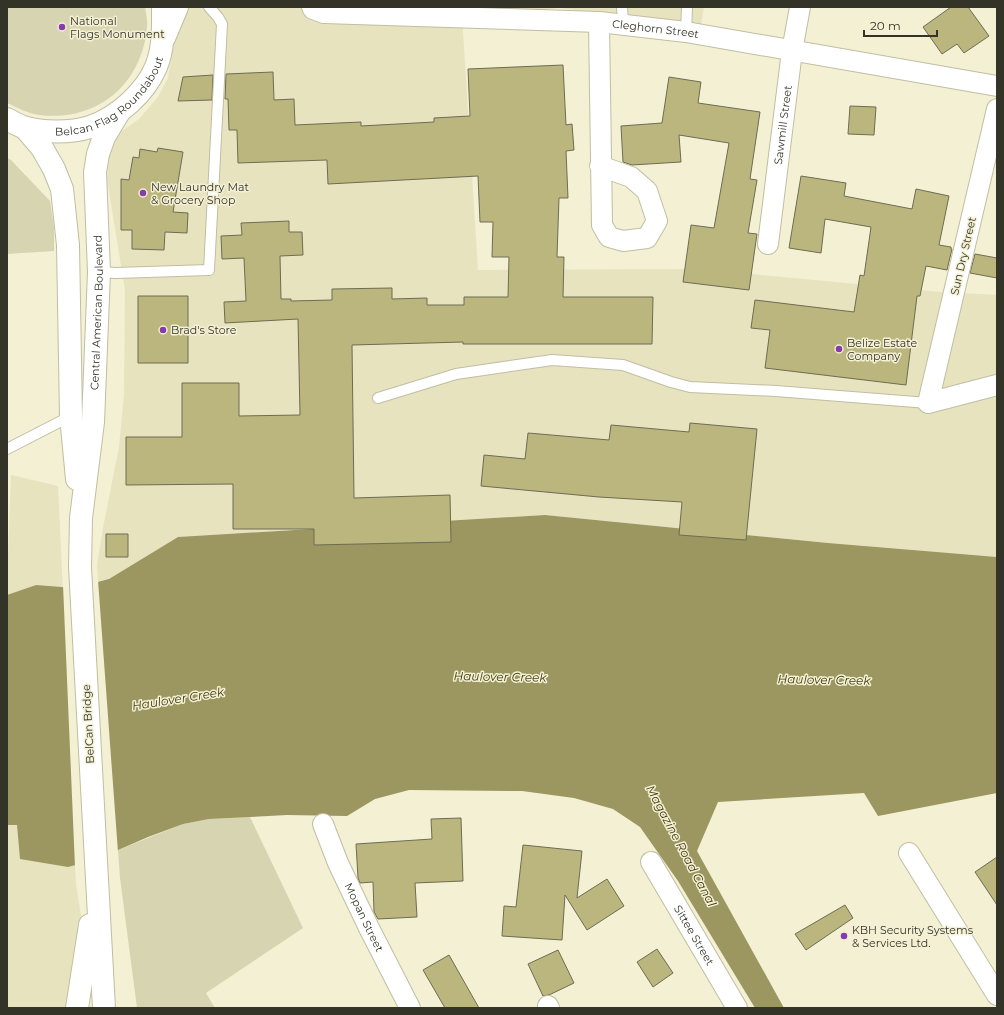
<svg xmlns="http://www.w3.org/2000/svg" width="1004" height="1015" viewBox="0 0 1004 1015" font-family="Montserrat,sans-serif">
  <style>
    .built { fill: #e7e3bf }
    .green { fill: #d7d4b1 }
    .water { fill: #9c9660 }
    .pier { fill: #f3f0d4 }
    .building { fill: #bbb67e; stroke: #6e6c53 }
    .lines { fill: none; stroke-linecap: round; stroke-linejoin: round }
    .service-casing { stroke: #c0bea2; stroke-width: 12 }
    .minor-casing { stroke: #c0bea2; stroke-width: 22 }
    .secondary-casing { stroke: #c0bea2; stroke-width: 24 }
    .primary-casing { stroke: #c0bea2; stroke-width: 24 }
    .service { stroke: #fff; stroke-width: 10 }
    .minor { stroke: #fff; stroke-width: 20 }
    .secondary { stroke: #fff; stroke-width: 22 }
    .primary { stroke: #fff; stroke-width: 22 }
    .poi-dot { fill: #863aab; stroke: #f3f0d4; stroke-width: 1.5 }
    .labels { text-anchor: middle; stroke-width: 3; stroke-linejoin: round; paint-order: stroke }
    .poi-label { font-size: 11px; fill: #343328; stroke: #f3f0d4; text-anchor: start }
    .street-label { font-size: 11px; fill: #343328; stroke: #f3f0d4 }
    .water-label { font-size: 12px; font-style: italic; fill: #403b0f; stroke: #f3f0d4 }
  </style>
  <rect width="100%" height="100%" fill="#f3f0d4"/>
  <path class="built" d="M 188,7 L 704,7 L 700,30 L 561,8 L 462,16 L 478,270 L 698,269 L 941,292 L 997,295 L 997,557 L 828,543 L 545,515 L 178,537 L 109,579 L 98,581 L 97,565 L 103,528 L 119,447 L 124,394 L 125,290 L 107,179 L 109,158 L 116,135 L 139,119 L 158,97 L 168,78 L 172,52 L 182,18 Z
    M 11,475 L 58,486 L 63,592 L 36,585 L 7,595 L 7,556 L 8,555 Z
    M 7,825 L 17,825 L 67,867 L 75,865 L 76,884 L 82,922 L 86,1008 L 7,1008 Z"/>
  <path class="green" d="M 7,7 L 145,7 C 146,14 148,22 147,28 C 141,86 96,122 39,115 C 29,114 16,107 7,103 Z
    M 7,158 L 11,160 L 50,201 L 54,227 L 54,251 L 7,254 Z
    M 250,817 L 303,928 L 206,993 L 215,1008 L 137,1008 L 120,878 L 118,850 L 183,824 L 209,819 Z"/>
  <path class="water" d="M 545,515 L 828,543 L 997,557 L 997,793 L 878,816 L 864,793 L 718,802 L 697,851 L 784,1008 L 755,1008 L 678,881 L 640,827 L 613,809 L 574,798 L 522,791 L 409,790 L 375,799 L 347,816 L 287,815 L 250,817 L 209,819 L 183,824 L 148,837 L 95,860 L 68,867 L 20,859 L 17,825 L 7,825 L 7,595 L 36,585 L 74,588 L 109,579 L 178,537 Z"/>
  <path class="pier" d="M 98,580 L 118,852 L 96,862 L 75,867 L 63,585 L 74,586 Z"/>
  <path class="building" d="M 951,7 L 968,7 L 989,36 L 964,53 L 957,44 L 942,54 L 923,27 Z
    M 563,65 L 566,125 L 572,124 L 574,150 L 566,151 L 568,198 L 559,198 L 557,257 L 564,257 L 563,297 L 653,297 L 652,344 L 463,344 L 463,342 L 352,345 L 354,498 L 450,495 L 451,542 L 314,545 L 314,529 L 233,529 L 233,484 L 126,485 L 126,437 L 182,437 L 182,383 L 239,383 L 239,416 L 300,415 L 298,319 L 225,323 L 224,302 L 246,301 L 244,258 L 222,259 L 221,236 L 242,235 L 241,223 L 289,221 L 289,232 L 302,232 L 303,255 L 280,256 L 281,299 L 291,299 L 291,301 L 332,300 L 332,289 L 392,288 L 392,299 L 427,298 L 427,305 L 464,305 L 464,297 L 508,297 L 509,257 L 492,257 L 493,222 L 480,222 L 478,176 L 328,184 L 327,160 L 238,163 L 237,130 L 229,130 L 228,99 L 225,99 L 226,74 L 273,72 L 274,100 L 294,99 L 295,125 L 361,122 L 361,126 L 434,122 L 434,118 L 470,116 L 468,69 Z
    M 213,75 L 212,100 L 178,101 L 183,77 Z
    M 669,77 L 701,82 L 698,103 L 760,112 L 750,179 L 757,180 L 748,233 L 757,234 L 749,290 L 683,282 L 691,225 L 714,228 L 729,143 L 679,135 L 681,162 L 632,165 L 623,162 L 621,126 L 662,123 Z
    M 850,106 L 876,107 L 874,135 L 848,134 Z
    M 158,148 L 183,152 L 173,212 L 188,213 L 187,233 L 165,232 L 164,250 L 132,249 L 132,230 L 121,230 L 121,179 L 129,180 L 133,157 L 139,158 L 140,149 L 157,152 Z
    M 801,176 L 846,183 L 844,196 L 912,209 L 916,189 L 949,196 L 939,245 L 951,247 L 951,249 L 952,249 L 947,270 L 926,266 L 920,296 L 917,296 L 906,385 L 765,368 L 770,330 L 751,328 L 755,300 L 854,312 L 860,275 L 864,276 L 871,227 L 825,219 L 821,253 L 789,248 Z
    M 975,254 L 997,258 L 997,278 L 970,273 Z
    M 138,296 L 188,296 L 188,363 L 138,363 Z
    M 690,423 L 757,429 L 746,540 L 679,535 L 682,502 L 599,497 L 481,486 L 484,455 L 525,459 L 528,433 L 609,440 L 611,425 L 689,432 Z
    M 106,534 L 128,534 L 128,557 L 106,557 Z
    M 461,818 L 463,881 L 415,883 L 417,917 L 378,919 L 374,912 L 373,882 L 360,883 L 358,878 L 356,844 L 432,839 L 431,819 Z
    M 523,845 L 582,851 L 577,898 L 607,879 L 624,906 L 587,930 L 565,895 L 562,940 L 502,936 L 504,906 L 516,907 Z
    M 997,857 L 997,905 L 975,872 Z
    M 845,905 L 853,918 L 806,950 L 795,934 Z
    M 657,949 L 673,973 L 653,987 L 637,962 Z
    M 558,950 L 574,983 L 549,995 L 543,996 L 528,964 Z
    M 449,955 L 479,1008 L 445,1008 L 423,970 Z"/>
  <g class="lines">
    <defs>
      <path id="service" d="M 622,7 L 623,23
        M 686,32 L 687,7
        M 99,272 L 116,273 L 209,270 L 222,24 L 218,17 L 209,7
        M 378,398 L 456,374 L 552,360 L 623,365 L 671,382 L 690,387 L 776,391 L 928,403
        M 7,449 L 71,416"/>
      <g id="minor">
        <path id="s1" d="M 312,7 L 313,9 L 324,13 L 599,22 L 686,32 L 997,86"/>
        <path d="M 599,22 L 602,225 L 609,237 L 623,241 L 647,238 L 657,221 L 647,191 L 631,177 L 600,166"/>
        <path d="M 997,109 L 928,403 L 997,385"/>
        <path id="s2" d="M 768,244 L 792,51 L 800,7"/>
        <path id="s3" d="M 323,824 L 338,863 L 369,928 L 410,1008"/>
        <path d="M 909,853 L 997,995"/>
        <path id="s4" d="M 651,862 L 737,1008"/>
        <path d="M 548,1006 L 549,1008"/>
      </g>
      <path id="secondary" d="M 164,38 L 177,7"/>
      <g id="primary">
        <path id="s5" d="M 7,119 C 12,122 18,125 23,127 C 43,133 71,133 90,127 C 117,118 145,93 156,67 C 164,47 163,28 163,7"/>
        <path d="M 25,128 L 42,148 L 54,169 L 62,189 L 68,245 L 71,416 L 77,479"/>
        <path d="M 77,1008 L 90,925"/>
        <path id="s6" d="M 104,1008 L 80,567 L 81,518 L 93,422 L 99,272 L 95,172 L 98,154 L 104,137 L 119,112"/>
      </g>
    </defs>
    <use href="#service" class="service-casing"/>
    <use href="#minor" class="minor-casing"/>
    <use href="#secondary" class="secondary-casing"/>
    <use href="#primary" class="primary-casing"/>
    <use href="#service" class="service"/>
    <use href="#minor" class="minor"/>
    <use href="#secondary" class="secondary"/>
    <use href="#primary" class="primary"/>
  </g>
  <g class="poi-dot">
    <circle cx="62" cy="27" r="4"/>
    <circle cx="143" cy="193" r="4"/>
    <circle cx="163" cy="330" r="4"/>
    <circle cx="839" cy="349" r="4"/>
    <circle cx="844" cy="936" r="4"/>
  </g>
  <g class="labels">
    <g class="poi-label">
      <text x="70" y="25">National<tspan x="70" dy="13">Flags Monument</tspan></text>
      <text x="151" y="191">New Laundry Mat<tspan x="151" dy="13">&amp; Grocery Shop</tspan></text>
      <text x="171" y="334">Brad's Store</text>
      <text x="847" y="347">Belize Estate<tspan x="847" dy="13">Company</tspan></text>
      <text x="852" y="934">KBH Security Systems<tspan x="852" dy="13">&amp; Services Ltd.</tspan></text>
    </g>
    <g class="street-label">
      <text dy="4" stroke="none"><textPath href="#s1" startOffset="346">Cleghorn Street</textPath></text>
      <text dy="4" stroke="none"><textPath href="#s5" startOffset="119">Belcan Flag Roundabout</textPath></text>
      <text dy="4" stroke="none"><textPath href="#s2" startOffset="120">Sawmill Street</textPath></text>
      <text transform="translate(963 256) rotate(-77)" y="4">Sun Dry Street</text>
      <text dy="4" stroke="none"><textPath href="#s6" startOffset="697">Central American Boulevard</textPath></text>
      <text transform="translate(88 724) rotate(-93)" y="4">BelCan Bridge</text>
      <text dy="4" stroke="none"><textPath href="#s3" startOffset="102">Mopan Street</textPath></text>
      <text dy="4" stroke="none"><textPath href="#s4" startOffset="85">Sittee Street</textPath></text>
    </g>
    <g class="water-label">
      <text transform="translate(500 677) rotate(1)" y="4">Haulover Creek</text>
      <text transform="translate(824 680) rotate(1)" y="4">Haulover Creek</text>
      <text transform="translate(178 699) rotate(-9)" y="4">Haulover Creek</text>
      <text transform="translate(681 846) rotate(62)" y="4">Magazine Road Canal</text>
    </g>
  </g>
  <rect width="1004" height="1015" fill="none" stroke="#343328" stroke-width="16"/>
  <path d="M864 30v6h73v-6" fill="none" stroke="#343328" stroke-width="2"/>
  <text x="870" y="30" font-size="12" fill="#343328" stroke="#f3f0d4" stroke-width="3" paint-order="stroke">20 m</text>
</svg>
